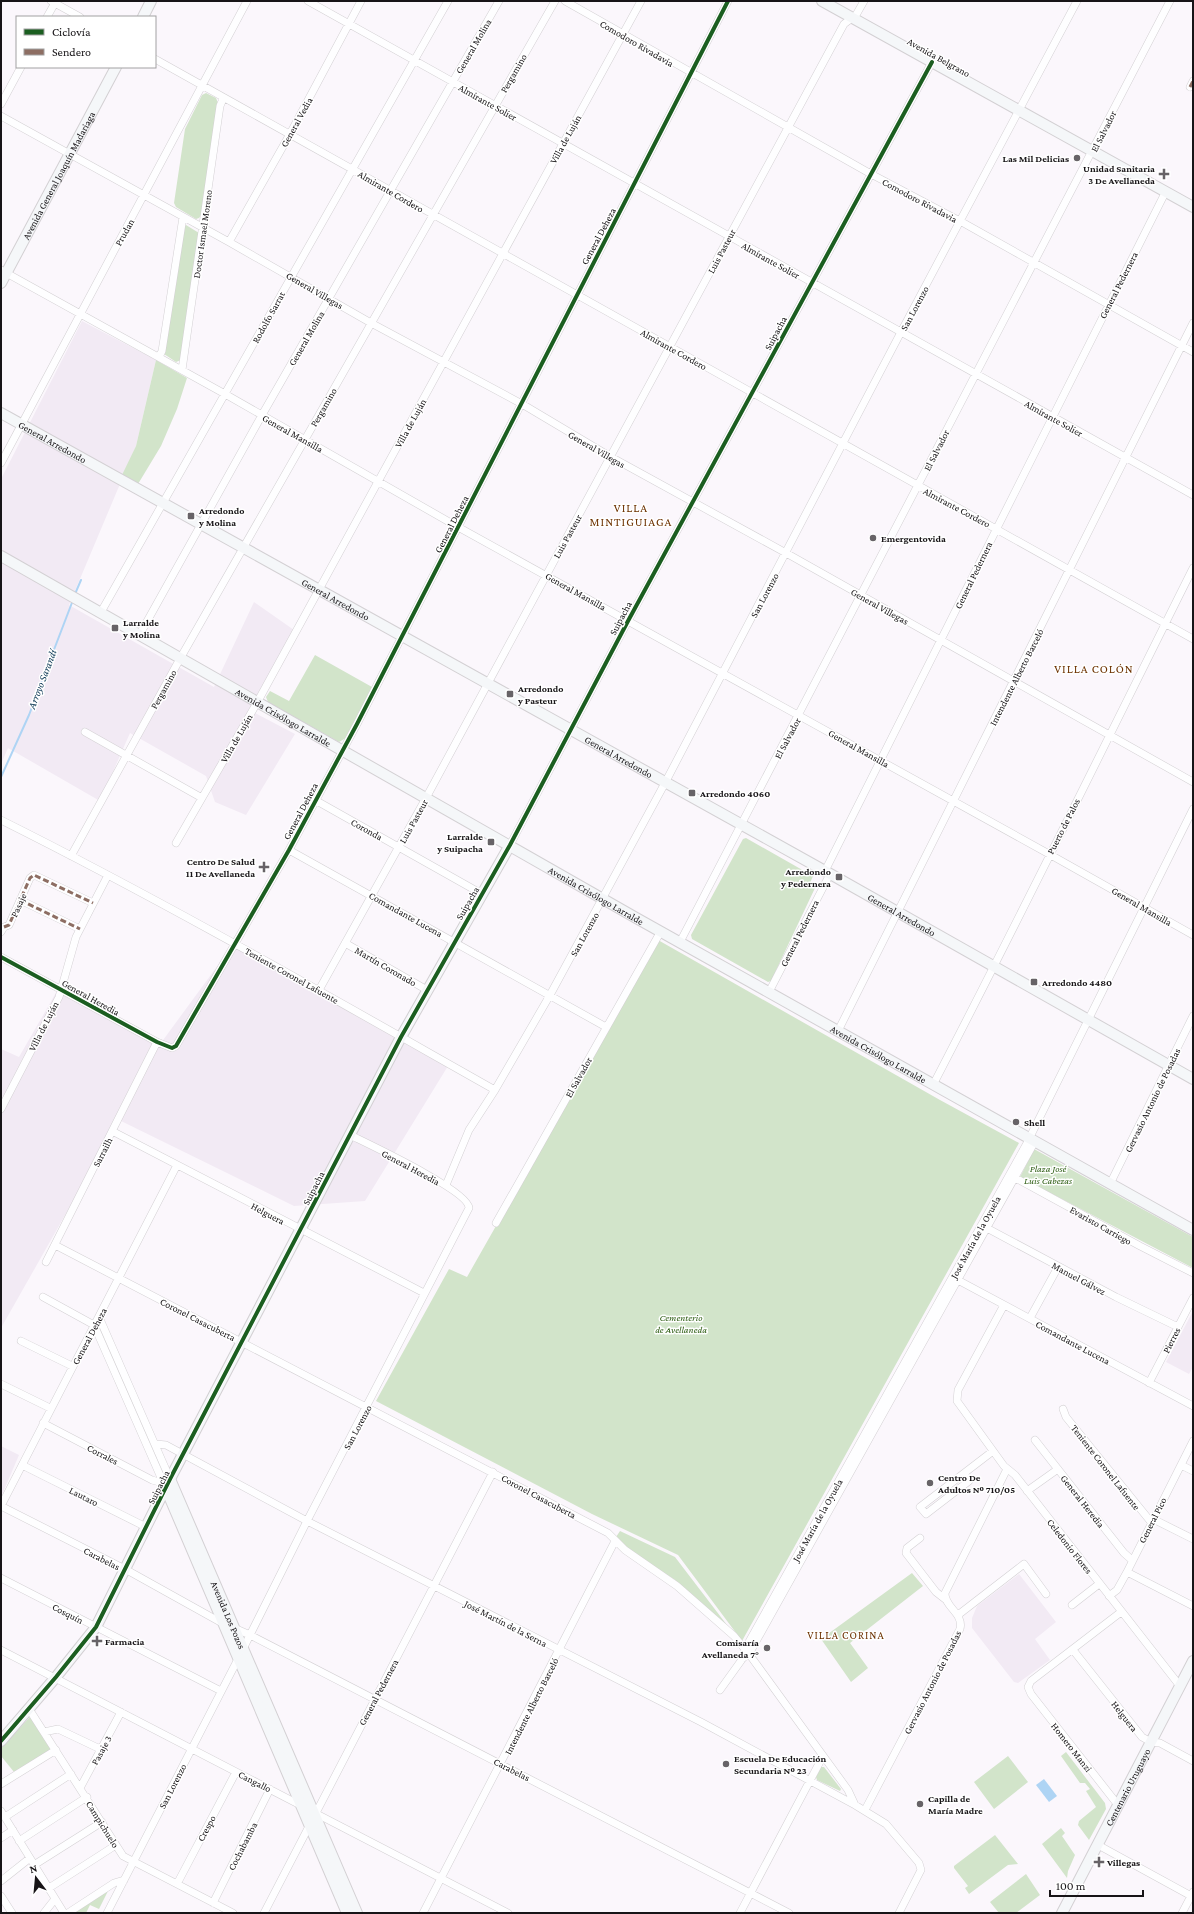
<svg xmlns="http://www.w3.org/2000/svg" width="1194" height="1914" viewBox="0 0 1194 1914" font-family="'Crimson Pro',serif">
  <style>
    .built { fill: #f2eaf4 }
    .green { fill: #d2e4ca }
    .water { fill: #aed4f4 }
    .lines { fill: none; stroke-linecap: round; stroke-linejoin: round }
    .stream { stroke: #aed4f4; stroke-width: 2 }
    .street-casing { stroke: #d3d0d3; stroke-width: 8 }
    .secondary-casing { stroke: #d3d0d3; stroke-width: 12 }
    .street { stroke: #fefeff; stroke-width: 7 }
    .secondary { stroke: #f5f7f9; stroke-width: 10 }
    .quiet { stroke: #8d6e63; stroke-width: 3; stroke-dasharray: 6 3; stroke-linecap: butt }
    .cycleway-casing { stroke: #fff; stroke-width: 6 }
    .cycleway { stroke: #1b5e20; stroke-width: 4 }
    .poi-dot { fill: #676367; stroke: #fff; stroke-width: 1.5 }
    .labels { text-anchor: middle; stroke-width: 3; stroke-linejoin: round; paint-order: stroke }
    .street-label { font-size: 10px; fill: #171417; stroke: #fff }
    .poi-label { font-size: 10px; font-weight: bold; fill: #171417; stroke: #fff; text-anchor: start }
    .park-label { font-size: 10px; font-style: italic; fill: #2d5d13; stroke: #fff }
    .water-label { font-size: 11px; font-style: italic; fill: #073451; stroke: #fff }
    .neighbourhood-label { font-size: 11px; letter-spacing: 1px; fill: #6d3200; stroke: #fff }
    .quarter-label { font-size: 12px; letter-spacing: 1px; fill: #6d3200; stroke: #fff }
  </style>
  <rect width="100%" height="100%" fill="#fbf7fc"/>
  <path class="built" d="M 82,321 L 156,360 L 136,446 L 69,605 L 214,687 L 254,602 L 294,630 L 249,710 L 295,734 L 246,815 L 215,802 L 206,776 L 130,733 L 100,801 L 8,748 L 1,764 L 1,479 Z
    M 232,946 L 448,1066 L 365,1201 L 294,1206 L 119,1120 L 1,1328 L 1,1049 L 19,1057 L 57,991 L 158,1047 Z
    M 1193,1311 L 1193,1367 L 1189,1374 L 1166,1362 Z
    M 1,1446 L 19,1455 L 1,1497 Z
    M 1019,1574 L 1056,1622 L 1035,1639 L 1050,1660 L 1018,1683 L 1014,1682 L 972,1628 L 972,1618 L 977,1606 Z"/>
  <path class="green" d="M 206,93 L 216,98 L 218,103 L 202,214 L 199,218 L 196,219 L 176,207 L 174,203 L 185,129 L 202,95 Z
    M 186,225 L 199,233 L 181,360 L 176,362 L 164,354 L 183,227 Z
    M 156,360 L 187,378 L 177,409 L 161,446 L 138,484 L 122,475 L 136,446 Z
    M 315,655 L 372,687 L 346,738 L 339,742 L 268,702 L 266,697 L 270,691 L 289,701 Z
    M 746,838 L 813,876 L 810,883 L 815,888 L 771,981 L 768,982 L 692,939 L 691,935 L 743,839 Z
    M 658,940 L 940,1100 L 1019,1143 L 742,1641 L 678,1555 L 592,1514 L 376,1401 L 449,1269 L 467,1277 Z
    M 1034,1149 L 1193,1237 L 1193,1268 L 1020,1177 Z
    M 620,1531 L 675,1557 L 730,1629 L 675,1580 L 629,1550 L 616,1537 Z
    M 912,1573 L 923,1586 L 850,1643 L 868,1668 L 851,1682 L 821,1639 Z
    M 30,1717 L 52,1749 L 14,1772 L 1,1756 L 1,1748 Z
    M 1066,1752 L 1105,1803 L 1106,1809 L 1089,1840 L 1078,1825 L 1079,1821 L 1096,1807 L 1086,1791 L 1090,1789 L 1085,1783 L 1080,1783 L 1061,1756 Z
    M 1008,1756 L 1028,1782 L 994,1809 L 974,1782 Z
    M 821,1767 L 824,1767 L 841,1789 L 840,1791 L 817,1780 L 816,1777 Z
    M 1061,1828 L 1065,1833 L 1062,1836 L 1075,1855 L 1068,1871 L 1067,1878 L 1042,1844 Z
    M 995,1835 L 1018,1864 L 1008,1865 L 969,1894 L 965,1888 L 968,1886 L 954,1868 L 954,1866 Z
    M 1026,1874 L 1040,1895 L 1016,1913 L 999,1913 L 990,1902 Z
    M 109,1889 L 99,1909 L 90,1905 L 86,1913 L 72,1913 Z"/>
  <path class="water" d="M 1044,1779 L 1057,1796 L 1049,1802 L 1036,1785 Z"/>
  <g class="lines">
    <path class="stream" d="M 75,594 L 81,580
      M 1,777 L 29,715 L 73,600"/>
    <defs>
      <path id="street" d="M 51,1 L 80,17
        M 308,1 L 1193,495
        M 565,1 L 871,174 L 960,221 L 1193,352
        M 47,17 L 56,1
        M 155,59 L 1193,639
        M 1190,87 L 1193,81
        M 1,104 L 21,67
        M 1,116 L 229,242 L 371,323 L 522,404 L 611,457 L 786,553 L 1193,782
        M 229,242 L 290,134 L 361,1
        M 1,270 L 225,394 L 458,527 L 1049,854 L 1193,935
        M 159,357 L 162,351 L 183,217
        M 182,370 L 220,106 L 223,99
        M 1,463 L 247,1
        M 101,612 L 448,1
        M 140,634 L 262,415 L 499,1
        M 85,732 L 202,798
        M 315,800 L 482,894
        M 1,820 C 169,904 332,998 495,1090
        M 176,843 L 258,701 L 641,1
        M 510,845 L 628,621 L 932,62
        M 289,850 L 606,1027
        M 71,856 L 181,657 L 555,1
        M 825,871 L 1165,193
        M 20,900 L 80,929
        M 1,932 L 4,927 L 9,925 L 30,878 L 34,875 L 93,903
        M 680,942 L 1170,1
        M 345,943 L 427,990
        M 1,957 L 157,1042 L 172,1048 L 176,1046 L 289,850 L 357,724 L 728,1
        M 319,990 L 426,798 L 844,24 L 856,15 L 864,1
        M 769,992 L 830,874
        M 838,1031 L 1193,323
        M 933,1085 C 1022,914 1107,740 1193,568
        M 1,1109 L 59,997 L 76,937 L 108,875
        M 112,1131 L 424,1293
        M 1010,1175 L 1140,1246 L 1193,1273
        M 1110,1184 L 1193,1016
        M 446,1185 L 469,1130 L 495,1090 L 550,995 L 665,783 L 901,332 L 1077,1
        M 496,1223 L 661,931
        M 983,1226 L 1116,1297 L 1178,1327
        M 55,1245 L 608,1533 L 625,1550 L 677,1586 L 734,1636 L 749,1654 L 848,1790 L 855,1805 L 886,1824 L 919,1863 L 921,1870 L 899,1913
        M 46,1262 L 157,1042
        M 954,1278 L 1193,1406
        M 43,1297 L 94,1325 L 166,1489
        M 1004,1305 L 958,1390 L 957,1401 L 1004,1466 L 1015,1475 L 1180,1686
        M 99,1317 L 170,1479
        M 1030,1318 L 1058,1267
        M 21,1341 L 72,1366
        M 1149,1383 L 1193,1298
        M 1,1384 L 50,1408
        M 1063,1409 L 1066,1417 L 1151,1522
        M 43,1423 L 152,1480 L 163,1483
        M 1035,1440 L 1124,1553 L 1132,1560
        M 156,1444 L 166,1445 L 307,1521 L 701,1722 L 855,1805
        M 22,1465 L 146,1527
        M 1181,1465 L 1193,1471
        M 964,1474 L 969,1481 L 926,1514 L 920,1507 L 993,1451
        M 1027,1491 L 1058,1469
        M 1,1506 L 177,1165
        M 1,1506 L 125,1569 L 222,1623
        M 1153,1519 L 1193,1539
        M 920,1538 L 907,1548 L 906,1553 L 936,1592 L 945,1599
        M 1127,1572 L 1193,1606
        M 1,1578 L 221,1691
        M 1109,1596 L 1117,1590 L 1127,1572 L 1193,1441
        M 1072,1605 L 1099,1584
        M 958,1615 L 1024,1564 L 1046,1594
        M 234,1628 L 250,1635 L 789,1913
        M 243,1649 L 307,1521 L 469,1208 C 469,1191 368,1144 350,1135
        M 1,1650 L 302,1806
        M 1073,1650 L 1142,1737 L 1151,1742 L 1160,1743 L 1193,1761
        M 743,1658 L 745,1649 L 1026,1145 L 1193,809
        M 720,1690 L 743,1658 L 749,1654 L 1034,1143
        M 29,1709 L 123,1856 L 233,1913
        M 44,1732 L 58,1729 L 98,1748 L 102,1747
        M 1,1784 L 56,1750
        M 80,1788 L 121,1712
        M 1118,1805 L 1031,1694 L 1028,1687 L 1031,1681 L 1121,1612
        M 865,1810 L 960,1629 C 964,1613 944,1607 945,1593 L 1007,1469
        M 1,1811 L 64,1913
        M 313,1812 L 508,1913
        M 5,1817 L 71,1774
        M 1,1838 L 13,1830
        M 19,1841 L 87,1797
        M 1098,1845 L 1193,1897
        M 34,1865 L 102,1822
        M 1,1881 L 30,1858
        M 177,1884 L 236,1772
        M 49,1888 L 116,1845
        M 1,1896 L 12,1913
        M 213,1903 L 270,1789
        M 44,1913 L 55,1899
        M 68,1913 L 114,1883 L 124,1880
        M 107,1913 L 238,1659
        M 264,1913 L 493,1472
        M 423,1913 L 615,1541
        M 740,1913 L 823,1756
        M 1182,1913 L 1193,1892"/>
      <g id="secondary">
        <path d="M 822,1 L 1193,207"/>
        <path d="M 143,17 L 151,1"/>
        <path id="s1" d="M 1,283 L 116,67"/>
        <path id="s2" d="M 1,413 L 825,871 L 1193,1079"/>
        <path id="s3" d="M 1,556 L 638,919 L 1193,1230"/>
        <path id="s4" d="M 170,1479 L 357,1913"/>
        <path d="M 166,1489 L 347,1913"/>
        <path d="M 1,1741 L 56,1677 L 96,1627 L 170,1479 L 401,1037 L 510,845"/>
        <path id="s5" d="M 1062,1913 L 1193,1661"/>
      </g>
    </defs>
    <use href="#street" class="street-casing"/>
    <use href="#secondary" class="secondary-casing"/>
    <use href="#street" class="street"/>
    <use href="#secondary" class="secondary"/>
    <path class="quiet" d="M 1190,87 L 1193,81
      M 20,900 L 80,929
      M 4,927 L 9,925 L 30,878 L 34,875 L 93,903"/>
    <defs>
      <path id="cycleway" d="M 1,957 L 157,1042 L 172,1048 L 176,1046 L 289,850 L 357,724 L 728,1
        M 1,1741 L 56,1677 L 96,1627 L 170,1479 L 401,1037 L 510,845 L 628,621 L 932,62"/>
    </defs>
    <use href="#cycleway" class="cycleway-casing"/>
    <use href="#cycleway" class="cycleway"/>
  </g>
  <g class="poi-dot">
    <circle cx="1077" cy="158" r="4"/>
    <path d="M1162 168h4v4h4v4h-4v4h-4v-4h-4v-4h4z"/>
    <rect x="187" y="512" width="8" height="8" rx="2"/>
    <circle cx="873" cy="538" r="4"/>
    <rect x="111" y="624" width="8" height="8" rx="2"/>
    <rect x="506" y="690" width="8" height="8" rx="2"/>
    <rect x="688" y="789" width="8" height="8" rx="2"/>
    <rect x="487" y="838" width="8" height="8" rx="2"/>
    <path d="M262 861h4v4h4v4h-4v4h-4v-4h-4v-4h4z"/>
    <rect x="835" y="873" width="8" height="8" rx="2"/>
    <rect x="1030" y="978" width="8" height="8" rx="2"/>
    <circle cx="1016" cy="1122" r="4"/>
    <circle cx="930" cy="1483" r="4"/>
    <path d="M95 1635h4v4h4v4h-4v4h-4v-4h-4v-4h4z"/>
    <circle cx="767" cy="1648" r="4"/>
    <circle cx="726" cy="1764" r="4"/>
    <circle cx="920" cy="1804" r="4"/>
    <path d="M1097 1856h4v4h4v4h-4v4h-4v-4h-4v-4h4z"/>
  </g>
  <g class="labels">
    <g class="street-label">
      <text transform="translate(637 43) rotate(30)" y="4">Comodoro Rivadavia</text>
      <text transform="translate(473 46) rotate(-60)" y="4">General Molina</text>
      <text transform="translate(939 57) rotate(29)" y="4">Avenida Belgrano</text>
      <text transform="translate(513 73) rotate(-60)" y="4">Pergamino</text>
      <text transform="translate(488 102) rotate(29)" y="4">Almirante Solier</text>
      <text transform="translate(296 122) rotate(-61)" y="4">General Vedia</text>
      <text transform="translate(1103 131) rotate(-63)" y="4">El Salvador</text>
      <text transform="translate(565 139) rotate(-61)" y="4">Villa de Luján</text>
      <text dy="4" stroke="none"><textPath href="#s1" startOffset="122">Avenida General Joaquín Madariaga</textPath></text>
      <text transform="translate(391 191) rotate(30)" y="4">Almirante Cordero</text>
      <text transform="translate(920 200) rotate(28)" y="4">Comodoro Rivadavia</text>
      <text transform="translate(124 232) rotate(-61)" y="4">Prudan</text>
      <text transform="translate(202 234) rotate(-82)" y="4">Doctor Ismael Moreno</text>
      <text transform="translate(598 236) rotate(-62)" y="4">General Deheza</text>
      <text transform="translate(721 251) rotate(-62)" y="4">Luis Pasteur</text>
      <text transform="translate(771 260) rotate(29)" y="4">Almirante Solier</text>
      <text transform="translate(1118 285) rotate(-63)" y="4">General Pedernera</text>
      <text transform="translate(315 290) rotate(30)" y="4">General Villegas</text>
      <text transform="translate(914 308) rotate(-62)" y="4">San Lorenzo</text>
      <text transform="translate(268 317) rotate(-61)" y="4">Rodolfo Sarrat</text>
      <text transform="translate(775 333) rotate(-62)" y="4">Suipacha</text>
      <text transform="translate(306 338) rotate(-60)" y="4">General Molina</text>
      <text transform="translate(674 349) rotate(29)" y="4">Almirante Cordero</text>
      <text transform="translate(323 407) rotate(-60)" y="4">Pergamino</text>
      <text transform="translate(1054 418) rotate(29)" y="4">Almirante Solier</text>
      <text transform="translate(410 423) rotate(-61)" y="4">Villa de Luján</text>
      <text transform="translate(293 433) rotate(29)" y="4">General Mansilla</text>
      <text dy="4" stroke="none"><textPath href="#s2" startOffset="59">General Arredondo</textPath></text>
      <text transform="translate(597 449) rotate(30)" y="4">General Villegas</text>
      <text transform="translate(936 450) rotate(-63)" y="4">El Salvador</text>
      <text transform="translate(957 507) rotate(28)" y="4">Almirante Cordero</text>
      <text transform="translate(451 524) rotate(-63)" y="4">General Deheza</text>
      <text transform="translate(567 536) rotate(-61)" y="4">Luis Pasteur</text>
      <text transform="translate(973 575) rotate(-64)" y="4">General Pedernera</text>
      <text transform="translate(576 591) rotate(29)" y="4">General Mansilla</text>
      <text transform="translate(764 595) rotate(-62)" y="4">San Lorenzo</text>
      <text dy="4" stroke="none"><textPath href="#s2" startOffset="383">General Arredondo</textPath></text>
      <text transform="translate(880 606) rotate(29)" y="4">General Villegas</text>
      <text transform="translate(620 618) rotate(-62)" y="4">Suipacha</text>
      <text transform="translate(1016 677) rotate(-63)" y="4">Intendente Alberto Barceló</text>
      <text transform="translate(163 689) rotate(-61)" y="4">Pergamino</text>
      <text dy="4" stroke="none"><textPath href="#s3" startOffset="325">Avenida Crisólogo Larralde</textPath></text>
      <text transform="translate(236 738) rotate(-60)" y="4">Villa de Luján</text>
      <text transform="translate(787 738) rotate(-62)" y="4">El Salvador</text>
      <text transform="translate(859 748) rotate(29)" y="4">General Mansilla</text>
      <text dy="4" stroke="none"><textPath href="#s2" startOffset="707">General Arredondo</textPath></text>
      <text transform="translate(300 811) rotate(-62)" y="4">General Deheza</text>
      <text transform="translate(413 821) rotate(-61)" y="4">Luis Pasteur</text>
      <text transform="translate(1063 826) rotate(-63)" y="4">Puerto de Palos</text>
      <text transform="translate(367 829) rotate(29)" y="4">Coronda</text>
      <text dy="4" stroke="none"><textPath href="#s3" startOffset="685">Avenida Crisólogo Larralde</textPath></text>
      <text transform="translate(467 903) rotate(-60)" y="4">Suipacha</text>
      <text transform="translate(18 905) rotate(-66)" y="4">Pasaje</text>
      <text transform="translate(1142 906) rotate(30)" y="4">General Mansilla</text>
      <text transform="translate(406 914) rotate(29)" y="4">Comandante Lucena</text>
      <text dy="4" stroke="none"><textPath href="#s2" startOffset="1031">General Arredondo</textPath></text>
      <text transform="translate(799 933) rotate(-63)" y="4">General Pedernera</text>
      <text transform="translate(584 934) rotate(-61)" y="4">San Lorenzo</text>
      <text transform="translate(386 966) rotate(30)" y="4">Martín Coronado</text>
      <text transform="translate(292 975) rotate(29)" y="4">Teniente Coronel Lafuente</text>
      <text transform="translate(91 997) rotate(29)" y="4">General Heredia</text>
      <text transform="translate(43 1026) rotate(-63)" y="4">Villa de Luján</text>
      <text dy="4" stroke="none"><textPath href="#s3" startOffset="1009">Avenida Crisólogo Larralde</textPath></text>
      <text transform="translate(578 1077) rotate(-61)" y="4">El Salvador</text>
      <text transform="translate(1152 1100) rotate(-64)" y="4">Gervasio Antonio de Posadas</text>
      <text transform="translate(102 1152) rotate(-63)" y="4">Sarrailh</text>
      <text transform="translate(411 1167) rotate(28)" y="4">General Heredia</text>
      <text transform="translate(313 1188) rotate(-63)" y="4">Suipacha</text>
      <text transform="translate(268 1213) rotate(28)" y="4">Helguera</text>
      <text transform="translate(1101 1225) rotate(29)" y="4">Evaristo Carriego</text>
      <text transform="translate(975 1237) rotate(-61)" y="4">José María de la Oyuela</text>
      <text transform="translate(1079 1278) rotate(28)" y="4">Manuel Gálvez</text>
      <text transform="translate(198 1319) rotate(27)" y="4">Coronel Casacuberta</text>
      <text transform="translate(89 1336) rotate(-62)" y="4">General Deheza</text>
      <text transform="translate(1171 1340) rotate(-63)" y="4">Pierres</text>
      <text transform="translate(1073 1342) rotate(28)" y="4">Comandante Lucena</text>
      <text transform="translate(357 1427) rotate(-62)" y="4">San Lorenzo</text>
      <text transform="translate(103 1454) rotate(27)" y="4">Corrales</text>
      <text transform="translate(1106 1467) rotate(52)" y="4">Teniente Coronel Lafuente</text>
      <text transform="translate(158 1487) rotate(-63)" y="4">Suipacha</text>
      <text transform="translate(84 1496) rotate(27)" y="4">Lautaro</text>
      <text transform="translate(539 1496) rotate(28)" y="4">Coronel Casacuberta</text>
      <text transform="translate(1083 1501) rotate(52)" y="4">General Heredia</text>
      <text transform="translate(817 1520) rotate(-61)" y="4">José María de la Oyuela</text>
      <text transform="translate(1152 1520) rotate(-63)" y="4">General Pico</text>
      <text transform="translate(1070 1546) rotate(52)" y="4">Celedonio Flores</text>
      <text transform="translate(102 1558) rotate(27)" y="4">Carabelas</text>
      <text transform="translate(68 1613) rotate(27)" y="4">Cosquín</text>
      <text dy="4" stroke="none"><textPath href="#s4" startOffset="148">Avenida Los Pozos</textPath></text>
      <text transform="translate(506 1623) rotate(27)" y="4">José Martín de la Serna</text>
      <text transform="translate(932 1682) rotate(-63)" y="4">Gervasio Antonio de Posadas</text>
      <text transform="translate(378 1692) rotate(-62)" y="4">General Pedernera</text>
      <text transform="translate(531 1706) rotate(-63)" y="4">Intendente Alberto Barceló</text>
      <text transform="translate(1125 1716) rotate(52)" y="4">Helguera</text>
      <text transform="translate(1072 1747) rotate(52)" y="4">Homero Manzi</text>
      <text transform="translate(101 1750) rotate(-61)" y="4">Pasaje 3</text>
      <text transform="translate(512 1769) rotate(27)" y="4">Carabelas</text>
      <text transform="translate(255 1781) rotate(27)" y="4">Cangallo</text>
      <text transform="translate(172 1786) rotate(-63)" y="4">San Lorenzo</text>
      <text dy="4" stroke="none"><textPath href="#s5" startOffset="142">Centenario Uruguayo</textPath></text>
      <text transform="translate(103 1824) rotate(58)" y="4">Campichuelo</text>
      <text transform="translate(206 1828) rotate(-62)" y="4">Crespo</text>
      <text transform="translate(242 1846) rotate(-63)" y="4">Cochabamba</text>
    </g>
    <g class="poi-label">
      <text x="1069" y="162" text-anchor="end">Las Mil Delicias</text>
      <text x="1155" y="172" text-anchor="end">Unidad Sanitaria<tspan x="1155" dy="12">3 De Avellaneda</tspan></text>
      <text x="199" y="514">Arredondo<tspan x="199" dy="12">y Molina</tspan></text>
      <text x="881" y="542">Emergentovida</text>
      <text x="123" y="626">Larralde<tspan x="123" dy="12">y Molina</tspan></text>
      <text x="518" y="692">Arredondo<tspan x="518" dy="12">y Pasteur</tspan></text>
      <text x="700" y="797">Arredondo 4060</text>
      <text x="483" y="840" text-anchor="end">Larralde<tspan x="483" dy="12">y Suipacha</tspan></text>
      <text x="255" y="865" text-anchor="end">Centro De Salud<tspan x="255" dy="12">11 De Avellaneda</tspan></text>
      <text x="831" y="875" text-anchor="end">Arredondo<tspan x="831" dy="12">y Pedernera</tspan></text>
      <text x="1042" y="986">Arredondo 4480</text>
      <text x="1024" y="1126">Shell</text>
      <text x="938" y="1481">Centro De<tspan x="938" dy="12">Adultos Nº 710/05</tspan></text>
      <text x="105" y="1645">Farmacia</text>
      <text x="759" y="1646" text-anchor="end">Comisaría<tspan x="759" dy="12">Avellaneda 7°</tspan></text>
      <text x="734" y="1762">Escuela De Educación<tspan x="734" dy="12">Secundaria Nº 23</tspan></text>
      <text x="928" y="1802">Capilla de<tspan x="928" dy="12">María Madre</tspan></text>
      <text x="1107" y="1866">Villegas</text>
    </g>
    <g class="park-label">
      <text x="1048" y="1172">Plaza José<tspan x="1048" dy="12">Luis Cabezas</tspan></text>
      <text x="681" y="1321">Cementerio<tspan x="681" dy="12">de Avellaneda</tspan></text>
    </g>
    <g class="water-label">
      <text transform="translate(42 679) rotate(-69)" y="4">Arroyo Sarandí</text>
    </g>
    <g class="neighbourhood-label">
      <text x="846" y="1639">VILLA CORINA</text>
    </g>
    <g class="quarter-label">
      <text x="631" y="512">VILLA<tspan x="631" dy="14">MINTIGUIAGA</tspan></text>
      <text x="1094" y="673">VILLA COLÓN</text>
    </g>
  </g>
  <rect width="1194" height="1914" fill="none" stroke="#171417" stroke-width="4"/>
  <rect x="16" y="16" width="140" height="52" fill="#ffffff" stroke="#a2a1a2"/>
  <rect x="24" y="29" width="20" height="6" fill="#1b5e20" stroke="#a2a1a2"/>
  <text x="52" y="36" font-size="12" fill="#171417">Ciclovía</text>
  <rect x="24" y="49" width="20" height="6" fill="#8d6e63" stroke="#a2a1a2"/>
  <text x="52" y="56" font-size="12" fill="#171417">Sendero</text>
  <g transform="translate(36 1878) rotate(344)" stroke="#ffffff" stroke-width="3" paint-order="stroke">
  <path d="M0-3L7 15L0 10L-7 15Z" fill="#171417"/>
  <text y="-6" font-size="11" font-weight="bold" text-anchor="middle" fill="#171417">N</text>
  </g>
  <path d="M1050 1890v6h93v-6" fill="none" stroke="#171417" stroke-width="2"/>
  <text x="1056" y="1890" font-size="12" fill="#171417" stroke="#ffffff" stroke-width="3" paint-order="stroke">100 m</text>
</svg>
